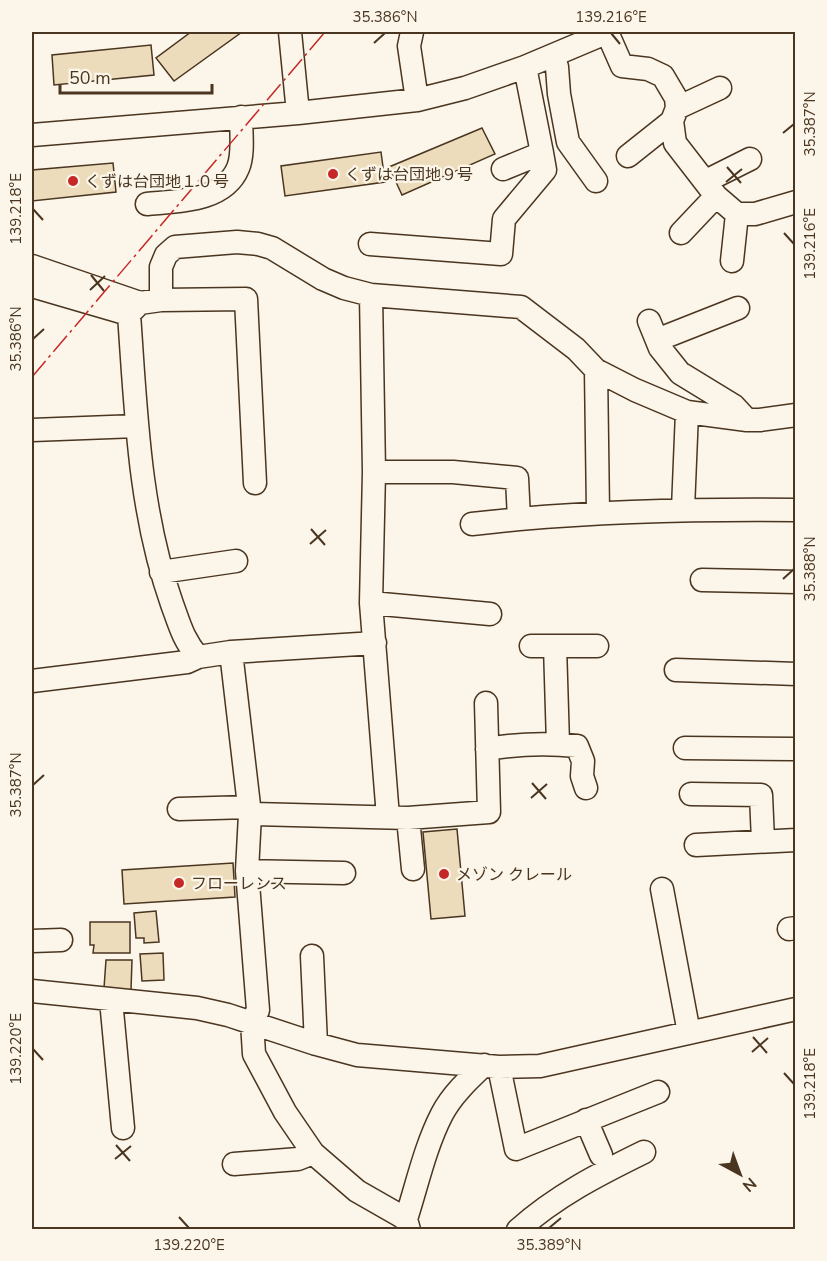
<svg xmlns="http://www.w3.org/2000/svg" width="827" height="1261" viewBox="0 0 827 1261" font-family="'Nunito Sans','Noto Sans JP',sans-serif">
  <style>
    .building { fill: #ecdcbc; stroke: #4a3520; stroke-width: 1.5 }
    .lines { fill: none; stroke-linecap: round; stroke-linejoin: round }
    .minor-casing { stroke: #4a3520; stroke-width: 25 }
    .minor { stroke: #fbf6e9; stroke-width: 22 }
    .power { stroke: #c62828; stroke-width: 1.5; stroke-dasharray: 21 4.5 3 4.5; stroke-linecap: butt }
    .ticks { fill: none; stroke: #4a3520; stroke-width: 2 }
    .poi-dot { fill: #c62828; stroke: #fbf6e9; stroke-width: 2 }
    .labels { text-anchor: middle; stroke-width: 4.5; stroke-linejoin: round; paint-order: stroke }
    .poi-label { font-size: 16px; fill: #4a3520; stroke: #fbf6e9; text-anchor: start }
    .neatline { fill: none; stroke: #4a3520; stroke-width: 2 }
    .ticks-label { font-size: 15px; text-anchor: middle; fill: #4a3520 }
  </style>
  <rect width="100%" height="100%" fill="#fbf6e9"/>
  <path class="building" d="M 191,32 L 242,32 L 174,81 L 156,58 Z
    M 151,45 L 154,75 L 54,85 L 52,55 Z
    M 482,128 L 495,154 L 402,195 L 389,167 Z
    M 381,152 L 385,182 L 285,196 L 281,166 Z
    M 113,163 L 116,192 L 32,201 L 32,170 Z
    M 457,829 L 465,916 L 431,919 L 423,832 Z
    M 233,863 L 235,897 L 124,904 L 122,870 Z
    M 156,911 L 159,942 L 144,943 L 144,938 L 136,938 L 134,913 Z
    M 90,922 L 130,922 L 130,953 L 93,953 L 94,945 L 90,945 Z
    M 163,953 L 164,980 L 142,981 L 140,954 Z
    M 106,960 L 132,960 L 131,990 L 104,988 Z"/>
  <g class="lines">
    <defs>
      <path id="minor" d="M 290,32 L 298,113
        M 412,32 L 409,46 L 417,100
        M 607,32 L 622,66 L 648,69 L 663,76 L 676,98 L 677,108 L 672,121 L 675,143 L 716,196 L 737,214 L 755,214 L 796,202
        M 553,56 L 557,67 L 559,94 L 568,142 L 596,181
        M 677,108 L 720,88
        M 32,135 L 298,113 L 417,100 L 465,88 L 525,67 L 608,32
        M 628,156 L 672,121
        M 503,169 L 542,153 L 525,67
        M 706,181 L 750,159
        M 147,204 C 177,201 224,202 238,168 C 244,154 241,132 241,117
        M 681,233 L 716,196
        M 370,244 L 501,254 L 504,219 L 545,170 L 542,153
        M 732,261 L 737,214
        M 32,266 L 140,303 L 161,300 L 246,299 L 255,483
        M 32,286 L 128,314
        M 371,295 L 374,472 L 371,603 L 388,817
        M 161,300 L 161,267 L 166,255 L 175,247 L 237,242 L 258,244 L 272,248 L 323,279 L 344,288 L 371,295 L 521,307 L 576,349 L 596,370 L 635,390 L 687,412 L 747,420 L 760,420 L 796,415
        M 140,303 L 129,314 C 136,412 139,511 172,604 C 180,626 183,639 198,657
        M 649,321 L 660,348 L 680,373 L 734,406 L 747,420
        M 657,340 L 738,308
        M 596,370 L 598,512
        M 32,430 L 137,426
        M 374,472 L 453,472 L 517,478 L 519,519 C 612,511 703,509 796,510
        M 683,509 L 687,412
        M 472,524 L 519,519
        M 161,572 L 236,561
        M 702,580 L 796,582
        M 371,603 L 490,614
        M 531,646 L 597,646
        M 555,646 L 558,744
        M 231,652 L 250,814 L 247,871 L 258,1010 L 252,1022 L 254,1054 L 285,1112 L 313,1153 L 357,1191 L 406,1219
        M 676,670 L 796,674
        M 32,681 L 187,662 L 198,657 L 231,652 L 375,643
        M 685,748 L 796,749
        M 487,749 C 516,744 547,743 577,746 L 583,761 L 582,776 L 586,788
        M 691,794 L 761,795 L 763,841
        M 179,809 L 249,807
        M 250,814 L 408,818 L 489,812 L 486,703
        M 408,818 L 413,869
        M 696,845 L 796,840
        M 247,871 L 344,873
        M 662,889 L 689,1033
        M 789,929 L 796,928
        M 32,941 L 61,940
        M 312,956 L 316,1044
        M 32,991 L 197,1008 L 228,1015 L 316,1044 L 357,1055 L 499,1067 L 540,1066 L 796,1009
        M 111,1000 L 123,1128
        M 499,1067 L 516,1149 L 658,1092
        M 586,1120 L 601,1155
        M 234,1164 L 298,1159 L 313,1153
        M 409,1230 L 406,1219 C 417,1185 425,1147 442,1114 C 452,1095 468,1080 484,1065
        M 518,1230 C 556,1196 599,1174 644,1152"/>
    </defs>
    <use href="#minor" class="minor-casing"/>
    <use href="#minor" class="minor"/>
    <path class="power" d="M 32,377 L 325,32"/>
  </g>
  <path class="ticks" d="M 611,33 L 620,44M 374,43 L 385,33M 783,133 L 794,124M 727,167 L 741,183M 726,182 L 742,169M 33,209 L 43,220M 784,233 L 794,244M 91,275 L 104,291M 90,290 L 105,276M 33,339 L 44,329M 311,529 L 325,545M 310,544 L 326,530M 783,579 L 794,569M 532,783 L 546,799M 33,785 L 44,775M 531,798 L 547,784M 753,1037 L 767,1053M 33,1049 L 43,1060M 752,1052 L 768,1038M 784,1073 L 794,1084M 116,1145 L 130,1161M 115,1159 L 131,1146M 179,1217 L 189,1228M 549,1228 L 561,1218"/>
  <g class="poi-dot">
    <circle cx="333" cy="174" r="6"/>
    <circle cx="73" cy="181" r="6"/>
    <circle cx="444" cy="874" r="6"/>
    <circle cx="179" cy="883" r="6"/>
  </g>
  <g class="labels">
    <g class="poi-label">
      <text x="345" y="180">くずは台団地９号</text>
      <text x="85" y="187">くずは台団地１０号</text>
      <text x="456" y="880">メゾン クレール</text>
      <text x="191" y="889">フローレンス</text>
    </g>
  </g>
  <rect width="827" height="1261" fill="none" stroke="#fbf6e9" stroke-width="66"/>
  <g transform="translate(740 1174) rotate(139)" stroke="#fbf6e9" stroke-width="4.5" paint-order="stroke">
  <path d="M0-4.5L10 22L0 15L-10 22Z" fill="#4a3520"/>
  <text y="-9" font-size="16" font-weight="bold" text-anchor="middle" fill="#4a3520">N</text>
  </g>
  <path d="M60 84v9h152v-9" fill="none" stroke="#4a3520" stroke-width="3"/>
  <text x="69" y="84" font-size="18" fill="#4a3520" stroke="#fbf6e9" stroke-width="4.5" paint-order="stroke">50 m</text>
  <rect x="33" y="33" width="761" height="1195" class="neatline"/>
  <g class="ticks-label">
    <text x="385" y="22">35.386°N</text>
    <text x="611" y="22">139.216°E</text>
    <text transform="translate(810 124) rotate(-90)" y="5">35.387°N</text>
    <text transform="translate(16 209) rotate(-90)" y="5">139.218°E</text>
    <text transform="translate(810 244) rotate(-90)" y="5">139.216°E</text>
    <text transform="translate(16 339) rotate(-90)" y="5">35.386°N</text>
    <text transform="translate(810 569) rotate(-90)" y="5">35.388°N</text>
    <text transform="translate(16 785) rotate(-90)" y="5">35.387°N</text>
    <text transform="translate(16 1049) rotate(-90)" y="5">139.220°E</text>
    <text transform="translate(810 1084) rotate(-90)" y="5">139.218°E</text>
    <text x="189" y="1250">139.220°E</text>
    <text x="549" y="1250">35.389°N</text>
  </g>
</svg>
